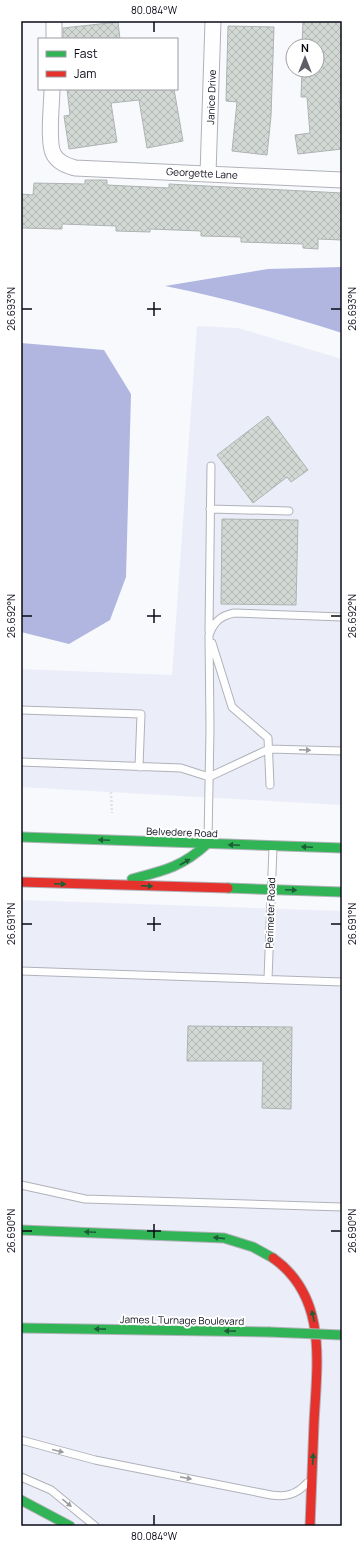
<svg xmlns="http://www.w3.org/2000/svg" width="363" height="1547" viewBox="0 0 363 1547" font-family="Manrope,sans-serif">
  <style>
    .built { fill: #ebedf9 }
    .water { fill: #b0b6e0 }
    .building { fill: url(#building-cross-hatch); stroke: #aeb4b2 }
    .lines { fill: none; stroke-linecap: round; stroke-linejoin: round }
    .lane-casing { stroke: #b0b2b9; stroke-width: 9 }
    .street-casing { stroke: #b0b2b9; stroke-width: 17 }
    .fast-casing { stroke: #b0b2b9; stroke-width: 11 }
    .jam-casing { stroke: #b0b2b9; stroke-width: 11 }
    .path { stroke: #e2e2e4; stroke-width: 2.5; stroke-dasharray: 2 2; stroke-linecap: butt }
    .lane { stroke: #fefeff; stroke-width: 7 }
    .street { stroke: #fefeff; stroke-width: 15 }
    .fast { stroke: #30b455; stroke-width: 9 }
    .jam { stroke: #e5322d; stroke-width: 9 }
    .fast-bridge-casing { stroke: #b0b2b9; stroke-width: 11; stroke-linecap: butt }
    .fast-bridge { stroke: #30b455; stroke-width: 9 }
    .oneway { fill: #9c9ca2 }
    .oneway2 { fill: #1c5f36 }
    .ticks { fill: none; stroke: #090a16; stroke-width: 1.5 }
    .labels { text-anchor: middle; stroke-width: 4; stroke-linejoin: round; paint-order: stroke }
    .street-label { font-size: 10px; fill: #090a16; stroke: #fff }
    .neatline { fill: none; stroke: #090a16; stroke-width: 1.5 }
    .ticks-label { font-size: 10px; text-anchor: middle; fill: #090a16 }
  </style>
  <defs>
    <pattern id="building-cross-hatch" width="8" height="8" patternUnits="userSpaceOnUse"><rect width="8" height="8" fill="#d2d8d4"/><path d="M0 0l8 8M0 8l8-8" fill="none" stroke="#b3b8b5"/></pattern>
  </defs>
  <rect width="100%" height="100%" fill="#f8f9fd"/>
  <path class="built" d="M 197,326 L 238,328 L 342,359 L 342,805 L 21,787 L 21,669 L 172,675 Z
    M 21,900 L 342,911 L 342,1526 L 21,1526 Z"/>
  <path class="water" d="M 342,267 L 342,333 C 283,314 225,298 165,286 L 268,269 Z
    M 21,343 L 104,350 L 131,394 L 126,577 L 110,620 L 69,644 L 21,632 Z"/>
  <path class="building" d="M 303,21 L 342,21 L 342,98 L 339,98 L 342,119 L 342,149 L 298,154 L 295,135 L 310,133 L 307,97 L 301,97 L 302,70 L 317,70 L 317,46 L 302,46 Z
    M 118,22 L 120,39 L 63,39 L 63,28 Z
    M 228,26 L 274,27 L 271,116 L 267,155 L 232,151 L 237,102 L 226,101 Z
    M 67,89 L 174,89 L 183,141 L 147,148 L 139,100 L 111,103 L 117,142 L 69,149 L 64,116 L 70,115 Z
    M 85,180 L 107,180 L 107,185 L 169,188 L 169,184 L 342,193 L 342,240 L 318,239 L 318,249 L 303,248 L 303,244 L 241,242 L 241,237 L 201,236 L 201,231 L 150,229 L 150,232 L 116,231 L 116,226 L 62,224 L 62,229 L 21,228 L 21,194 L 33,195 L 34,183 L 85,184 Z
    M 268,416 L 308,470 L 291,482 L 287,477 L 253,503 L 217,455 Z
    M 222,519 L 298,520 L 296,605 L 221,604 Z
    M 188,1026 L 292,1027 L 291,1109 L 262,1108 L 263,1061 L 187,1061 Z"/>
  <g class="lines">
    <defs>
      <path id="lane" d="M 210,509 L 289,511
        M 209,631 L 211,466
        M 212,643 L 232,707 L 268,738 L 270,785
        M 21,710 L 141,714 L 139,767
        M 21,762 L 181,768 L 209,777 L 269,749 L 342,751
        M 208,841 L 210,729 L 209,635 C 214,622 220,616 234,613 L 342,617
        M 21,971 L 342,982
        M 268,979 L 273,847
        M 21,1185 L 85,1199 L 342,1207
        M 21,1440 L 95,1460 L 271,1495 C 286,1497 296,1495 307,1483
        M 21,1477 L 51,1490 L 95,1526"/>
      <path id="street" d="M 54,39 L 54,21
        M 52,89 C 52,103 47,144 54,155 C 59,163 66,165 75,168 L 342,180
        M 208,174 L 213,21"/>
      <path id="fast" d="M 21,837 L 342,848
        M 132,879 C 163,871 182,867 207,844
        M 228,888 L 342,892
        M 21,1230 L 224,1238 L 253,1247 L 273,1258
        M 21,1328 L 269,1332
        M 21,1500 L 70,1526"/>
      <path id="jam" d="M 21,882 L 228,888
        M 273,1258 C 328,1297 317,1363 314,1423 C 313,1457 311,1492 310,1526"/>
    </defs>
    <use href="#lane" class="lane-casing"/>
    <use href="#street" class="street-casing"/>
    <use href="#fast" class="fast-casing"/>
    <use href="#jam" class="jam-casing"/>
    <path class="path" d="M 111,792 L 112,813"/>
    <use href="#lane" class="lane"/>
    <use href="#street" class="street"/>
    <use href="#fast" class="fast"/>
    <use href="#jam" class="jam"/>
    <defs>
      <path id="fast-bridge" d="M 269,1332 L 342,1335"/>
    </defs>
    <use href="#fast-bridge" class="fast-bridge-casing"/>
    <use href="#fast-bridge" class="fast-bridge"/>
  </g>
  <defs><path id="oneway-solid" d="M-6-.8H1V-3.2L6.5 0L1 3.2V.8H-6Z"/></defs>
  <g class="oneway">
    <use href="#oneway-solid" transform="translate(305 750) rotate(2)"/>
    <use href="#oneway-solid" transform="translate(58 1451) rotate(14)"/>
    <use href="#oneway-solid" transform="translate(186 1478) rotate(11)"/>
    <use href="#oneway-solid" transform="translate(67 1503) rotate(39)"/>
  </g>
  <g class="oneway2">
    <use href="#oneway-solid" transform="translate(104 840) rotate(-178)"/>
    <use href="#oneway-solid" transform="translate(234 845) rotate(-178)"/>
    <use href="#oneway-solid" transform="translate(307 847) rotate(-178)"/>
    <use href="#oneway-solid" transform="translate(185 862) rotate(-30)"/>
    <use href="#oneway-solid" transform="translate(60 884) rotate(2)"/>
    <use href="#oneway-solid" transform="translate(147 886) rotate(2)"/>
    <use href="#oneway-solid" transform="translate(291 890) rotate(2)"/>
    <use href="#oneway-solid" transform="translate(90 1232) rotate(-178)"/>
    <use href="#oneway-solid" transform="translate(219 1238) rotate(-174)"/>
    <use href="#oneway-solid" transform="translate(313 1316) rotate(-102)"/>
    <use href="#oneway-solid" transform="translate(100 1329) rotate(-179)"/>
    <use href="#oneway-solid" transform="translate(230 1331) rotate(-179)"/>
    <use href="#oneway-solid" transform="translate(313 1459) rotate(-87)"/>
  </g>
  <path class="ticks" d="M 154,22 L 154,32M 154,302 L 154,316M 22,309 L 32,309M 147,309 L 161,309M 331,309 L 341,309M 154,609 L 154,623M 22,616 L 32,616M 147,616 L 161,616M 331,616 L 341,616M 154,917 L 154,931M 22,924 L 32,924M 147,924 L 161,924M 331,924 L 341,924M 154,1224 L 154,1238M 22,1231 L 32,1231M 147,1231 L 161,1231M 331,1231 L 341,1231M 154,1515 L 154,1525"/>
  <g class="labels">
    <g class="street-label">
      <text transform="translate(211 97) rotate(-88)" y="4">Janice Drive</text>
      <text transform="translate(202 173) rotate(3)" y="4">Georgette Lane</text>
      <text transform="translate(182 832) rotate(2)" y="4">Belvedere Road</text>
      <text transform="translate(270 913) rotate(-88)" y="4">Perimeter Road</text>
      <text transform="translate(182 1320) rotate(1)" y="4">James L Turnage Boulevard</text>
    </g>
  </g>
  <rect width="363" height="1547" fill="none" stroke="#ffffff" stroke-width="44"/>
  <rect x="38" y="38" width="140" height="52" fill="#ffffff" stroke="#9d9da2"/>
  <rect x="46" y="51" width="20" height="6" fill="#30b455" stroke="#9d9da2"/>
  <text x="74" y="58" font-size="12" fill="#090a16">Fast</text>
  <rect x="46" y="71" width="20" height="6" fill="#e5322d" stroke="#9d9da2"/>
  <text x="74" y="78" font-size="12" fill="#090a16">Jam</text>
  <g transform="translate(305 58)"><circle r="19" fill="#ffffff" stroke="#9d9da2"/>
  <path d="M0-3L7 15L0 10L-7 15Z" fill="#5d5e67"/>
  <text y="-6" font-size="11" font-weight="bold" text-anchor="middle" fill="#090a16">N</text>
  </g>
  <rect x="22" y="22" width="319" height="1503" class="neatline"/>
  <g class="ticks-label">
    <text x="154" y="14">80.084°W</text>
    <text transform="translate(11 309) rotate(-90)" y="4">26.693°N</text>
    <text transform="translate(352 309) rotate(-90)" y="4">26.693°N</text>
    <text transform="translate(11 616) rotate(-90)" y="4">26.692°N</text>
    <text transform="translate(352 616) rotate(-90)" y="4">26.692°N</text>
    <text transform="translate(11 924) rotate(-90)" y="4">26.691°N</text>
    <text transform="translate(352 924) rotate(-90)" y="4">26.691°N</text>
    <text transform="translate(11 1231) rotate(-90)" y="4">26.690°N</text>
    <text transform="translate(352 1231) rotate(-90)" y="4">26.690°N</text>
    <text x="154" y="1540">80.084°W</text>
  </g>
</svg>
